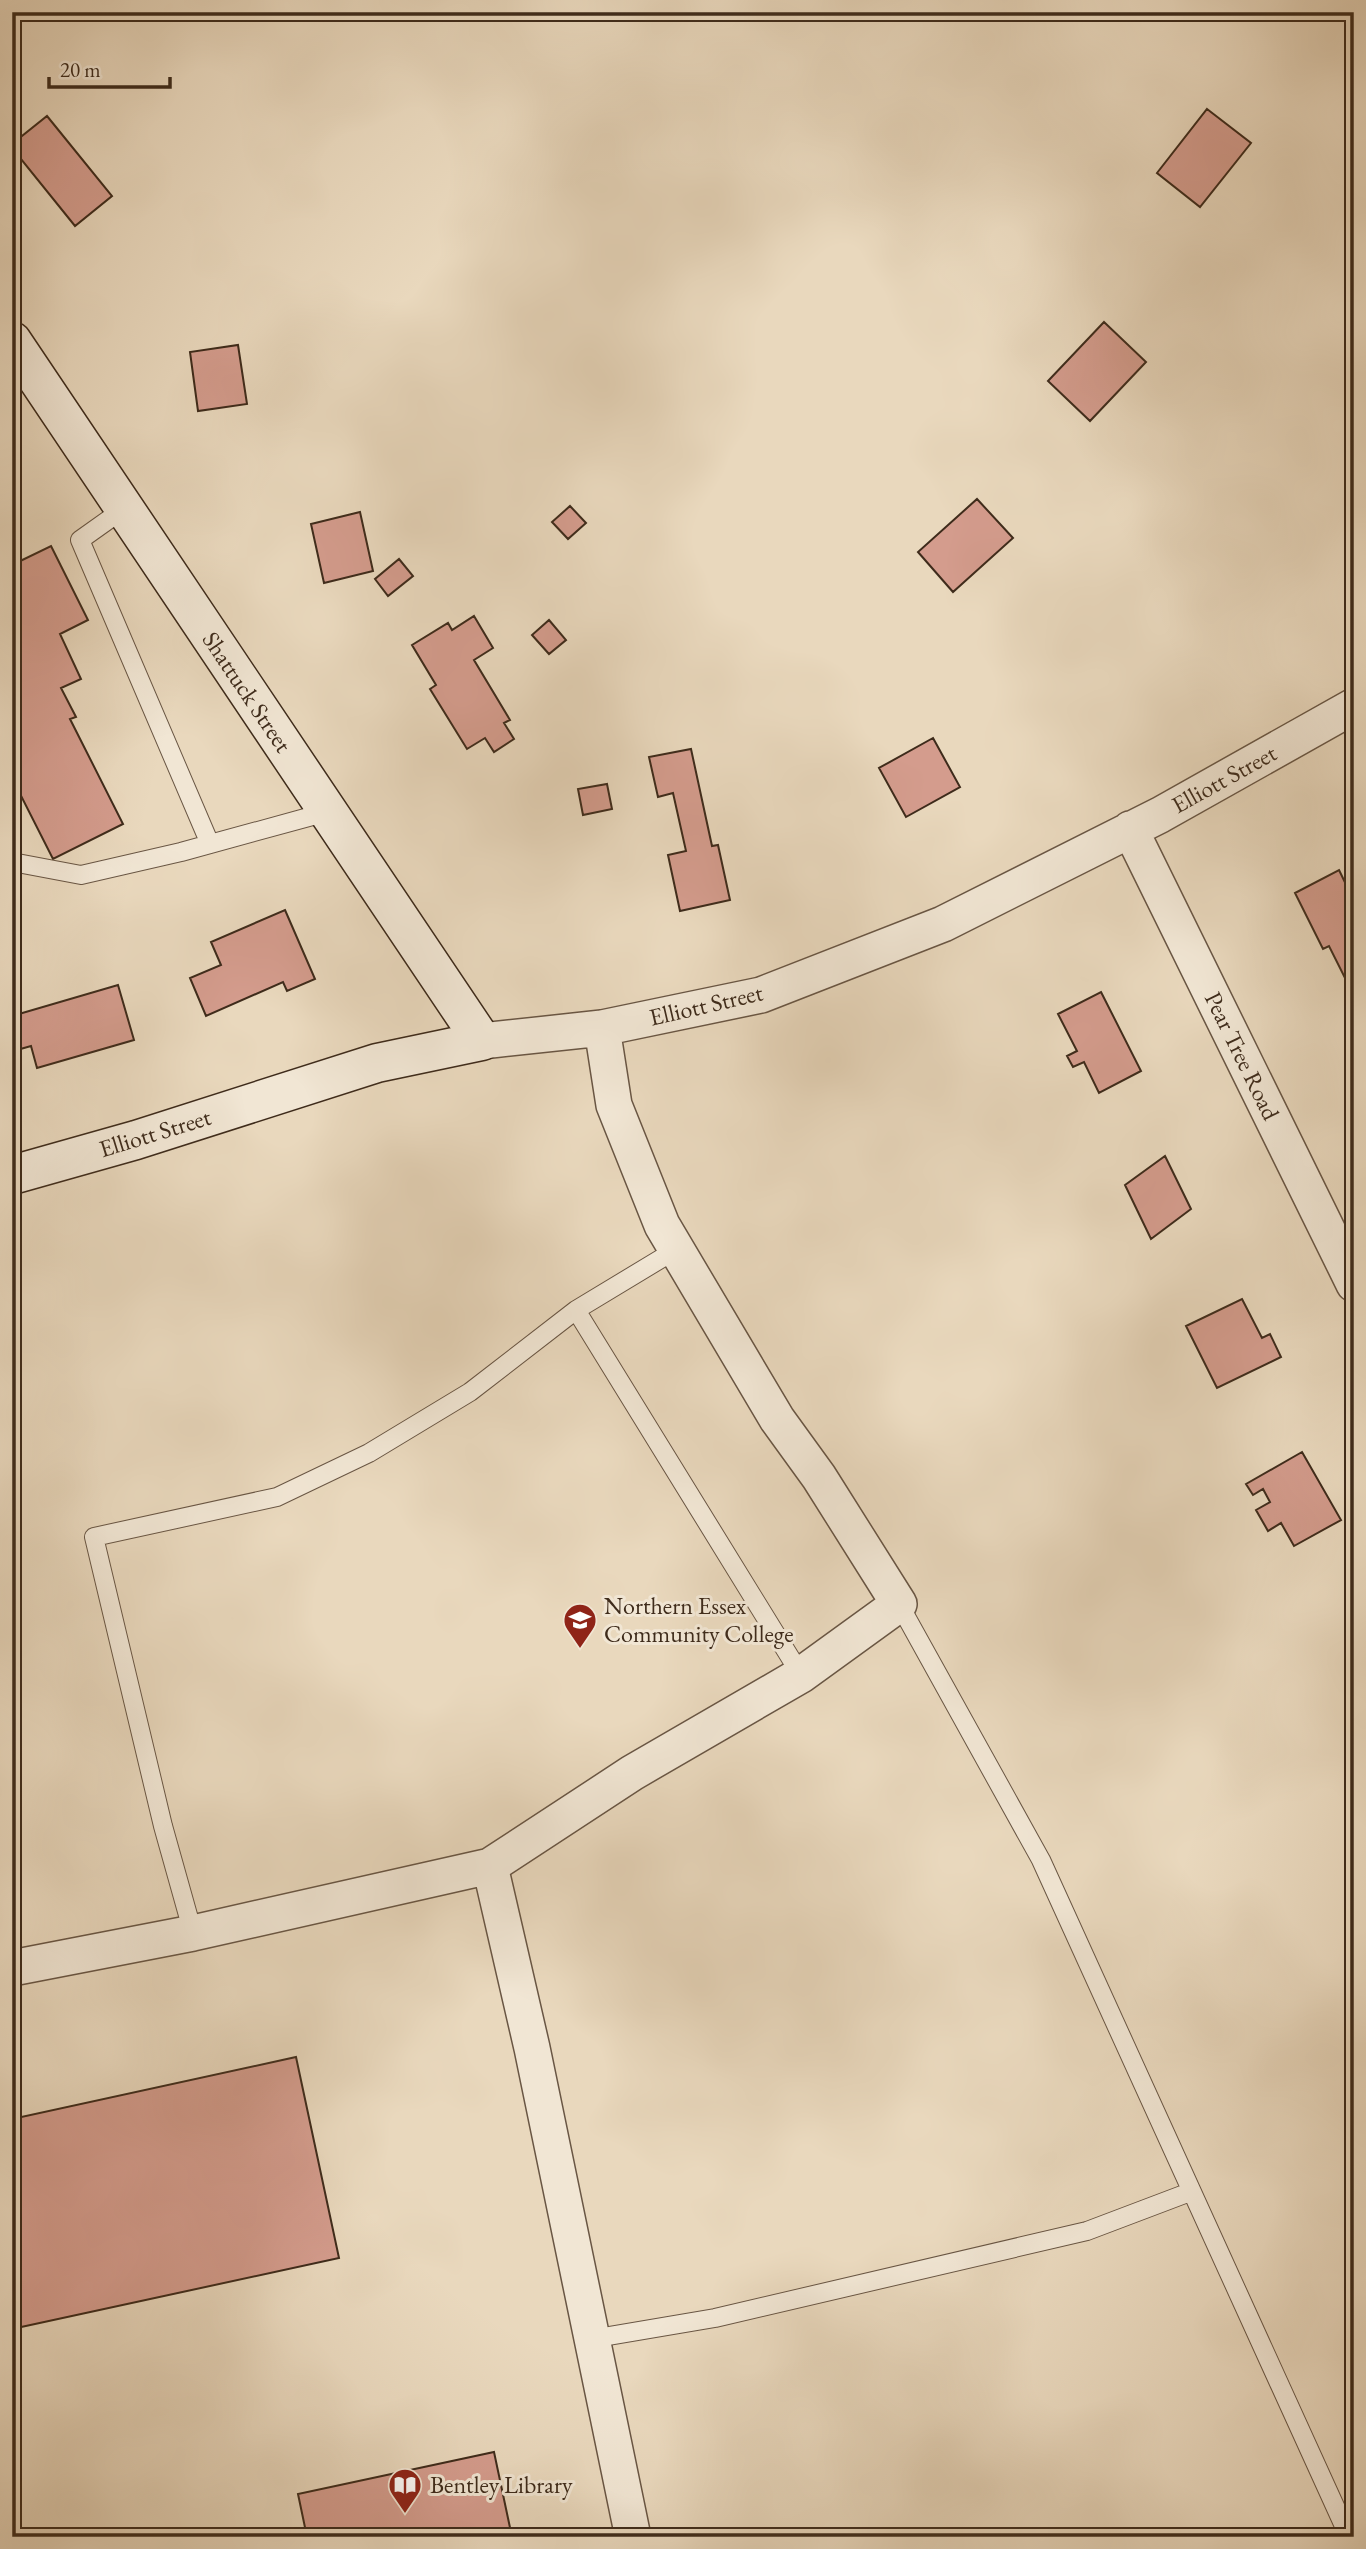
<svg xmlns="http://www.w3.org/2000/svg" width="1366" height="2549" viewBox="0 0 1366 2549" font-family="'EB Garamond',serif">
  <style>
    .building { fill: #d49c8d; stroke: #3e2b1b; stroke-width: 2 }
    .lines { fill: none; stroke-linecap: round; stroke-linejoin: round }
    .lane-casing { stroke: #695644; stroke-width: 20 }
    .street-casing { stroke: #695644; stroke-width: 38 }
    .secondary-casing { stroke: #3e2b1b; stroke-width: 41 }
    .lane { stroke: #f1e6d4; stroke-width: 18 }
    .street { stroke: #f1e6d4; stroke-width: 35 }
    .secondary { stroke: #f1e6d4; stroke-width: 38 }
    .labels { text-anchor: middle; stroke-width: 6; stroke-linejoin: round; paint-order: stroke }
    .street-label { font-size: 24px; fill: #3e2b1b; stroke: #f1e6d4 }
    .poi-label { font-size: 24px; fill: #3e2b1b; stroke: #f1e6d4; text-anchor: start }
  </style>
  <rect width="100%" height="100%" fill="#e9d8bd"/>
  <filter id="stains"><feTurbulence type="fractalNoise" baseFrequency=".00286" numOctaves="4"/><feColorMatrix values="0 0 0 0 .2 0 0 0 0 .09 0 0 0 0 .02 0 0 0 .5 -.17"/></filter>
  <radialGradient id="worn" r=".72"><stop offset=".6" stop-color="#630" stop-opacity="0"/><stop offset="1" stop-color="#630" stop-opacity=".3"/></radialGradient>
  <path class="building" d="M 1207,109 L 1251,143 L 1200,207 L 1157,173 Z
    M 47,116 L 112,196 L 75,226 L 12,148 L 12,144 Z
    M 1104,322 L 1146,362 L 1090,421 L 1048,381 Z
    M 238,345 L 247,404 L 198,411 L 190,352 Z
    M 977,499 L 1013,538 L 953,592 L 918,552 Z
    M 570,506 L 586,523 L 568,539 L 552,522 Z
    M 360,512 L 373,571 L 324,583 L 311,524 Z
    M 51,546 L 88,620 L 60,634 L 81,679 L 61,688 L 76,717 L 70,719 L 123,824 L 53,859 L 12,778 L 12,565 Z
    M 399,559 L 413,576 L 388,596 L 375,579 Z
    M 474,616 L 493,648 L 474,660 L 510,720 L 504,723 L 514,739 L 494,752 L 485,738 L 467,749 L 430,689 L 436,685 L 412,645 L 448,623 L 452,630 Z
    M 549,620 L 566,640 L 549,654 L 532,635 Z
    M 933,738 L 960,787 L 906,817 L 879,768 Z
    M 691,749 L 712,846 L 718,845 L 730,900 L 680,911 L 668,855 L 686,851 L 673,793 L 658,797 L 649,757 Z
    M 607,784 L 612,809 L 583,815 L 578,789 Z
    M 1339,870 L 1354,901 L 1354,974 L 1345,978 L 1329,946 L 1323,949 L 1295,893 Z
    M 285,910 L 315,979 L 287,991 L 283,982 L 206,1016 L 190,978 L 221,965 L 211,942 Z
    M 118,985 L 134,1040 L 37,1068 L 31,1046 L 17,1050 L 12,1031 L 12,1016 Z
    M 1101,992 L 1141,1071 L 1099,1093 L 1084,1062 L 1073,1067 L 1067,1056 L 1077,1051 L 1058,1014 Z
    M 1165,1156 L 1191,1209 L 1151,1239 L 1125,1185 Z
    M 1242,1299 L 1262,1338 L 1270,1334 L 1281,1357 L 1217,1388 L 1186,1326 Z
    M 1302,1452 L 1341,1520 L 1294,1546 L 1281,1523 L 1268,1531 L 1256,1510 L 1270,1502 L 1263,1489 L 1253,1495 L 1246,1484 Z
    M 296,2057 L 339,2258 L 12,2329 L 12,2119 Z
    M 494,2452 L 512,2537 L 307,2537 L 298,2494 Z"/>
  <g class="lines">
    <defs>
      <path id="lane" d="M 125,508 L 80,540 L 210,844
        M 12,862 L 81,875 L 181,852 L 327,812
        M 576,1310 L 677,1249
        M 899,1604 L 1041,1860 L 1349,2537
        M 193,1933 L 163,1826 L 94,1537 L 277,1497 L 369,1453 L 470,1392 L 576,1310 L 801,1675
        M 591,2339 L 715,2318 L 1087,2231 L 1190,2192"/>
      <path id="street" d="M 1130,829 L 1354,1284
        M 602,1028 L 614,1105 L 662,1225 L 777,1419 L 819,1477 L 899,1604 L 801,1675 L 632,1773 L 490,1866 L 532,2048 L 633,2537
        M 482,1041 L 602,1028 L 761,995 L 943,924 L 1160,815 L 1354,706
        M 12,1968 L 193,1933 L 490,1866"/>
      <path id="secondary" d="M 12,341 L 482,1041 L 377,1063 L 136,1140 L 12,1175"/>
    </defs>
    <use href="#lane" class="lane-casing"/>
    <use href="#street" class="street-casing"/>
    <use href="#secondary" class="secondary-casing"/>
    <use href="#lane" class="lane"/>
    <use href="#street" class="street"/>
    <use href="#secondary" class="secondary"/>
  </g>
  <defs>
    <symbol id="university-pin" viewBox="-11 -11 22 30"><path d="M0 17L-7.5 6A9.5 9.5 0 1 1 7.5 6Z" fill="#8f2418" stroke="#f1e6d4"/><path d="M0-5L7-2L0 1L-7-2ZM-4 1L0 2.5L4 1V4Q0 6-4 4Z" fill="#fff"/></symbol>
    <symbol id="library-pin" viewBox="-11 -11 22 30"><path d="M0 17L-7.5 6A9.5 9.5 0 1 1 7.5 6Z" fill="#8f2418" stroke="#f1e6d4"/><path d="M-6-4Q-3-5.5-.7-3.5V5Q-3 3-6 4ZM6-4Q3-5.5 .7-3.5V5Q3 3 6 4Z" fill="#fff"/></symbol>
  </defs>
  <g fill-rule="evenodd">
    <use href="#university-pin" x="561" y="1601" width="38" height="52"/>
    <use href="#library-pin" x="386" y="2466" width="38" height="52"/>
  </g>
  <g class="labels">
    <g class="street-label">
      <text transform="translate(247 692) rotate(56)" y="8">Shattuck Street</text>
      <text transform="translate(1224 779) rotate(-29)" y="8">Elliott Street</text>
      <text transform="translate(706 1005) rotate(-13)" y="8">Elliott Street</text>
      <text transform="translate(1242 1056) rotate(64)" y="8">Pear Tree Road</text>
      <text transform="translate(155 1133) rotate(-17)" y="8">Elliott Street</text>
    </g>
    <g class="poi-label">
      <text x="604" y="1614">Northern Essex<tspan x="604" dy="28">Community College</tspan></text>
      <text x="430" y="2493">Bentley Library</text>
    </g>
  </g>
  <rect width="1366" height="2549" fill="none" stroke="#e9d8bd" stroke-width="42"/>
  <rect x="14" y="14" width="1338" height="2521" fill="none" stroke="#3e2b1b" stroke-width="3.5"/>
  <rect x="21" y="21" width="1324" height="2507" fill="none" stroke="#3e2b1b" stroke-width="2"/>
  <path d="M49 77v10h121v-10" fill="none" stroke="#3e2b1b" stroke-width="3.5"/>
  <text x="60" y="77" font-size="21" fill="#3e2b1b" stroke="#f1e6d4" stroke-width="5" paint-order="stroke">20 m</text>
  <rect width="100%" height="100%" filter="url(#stains)"/>
  <rect width="100%" height="100%" fill="url(#worn)"/>
</svg>
